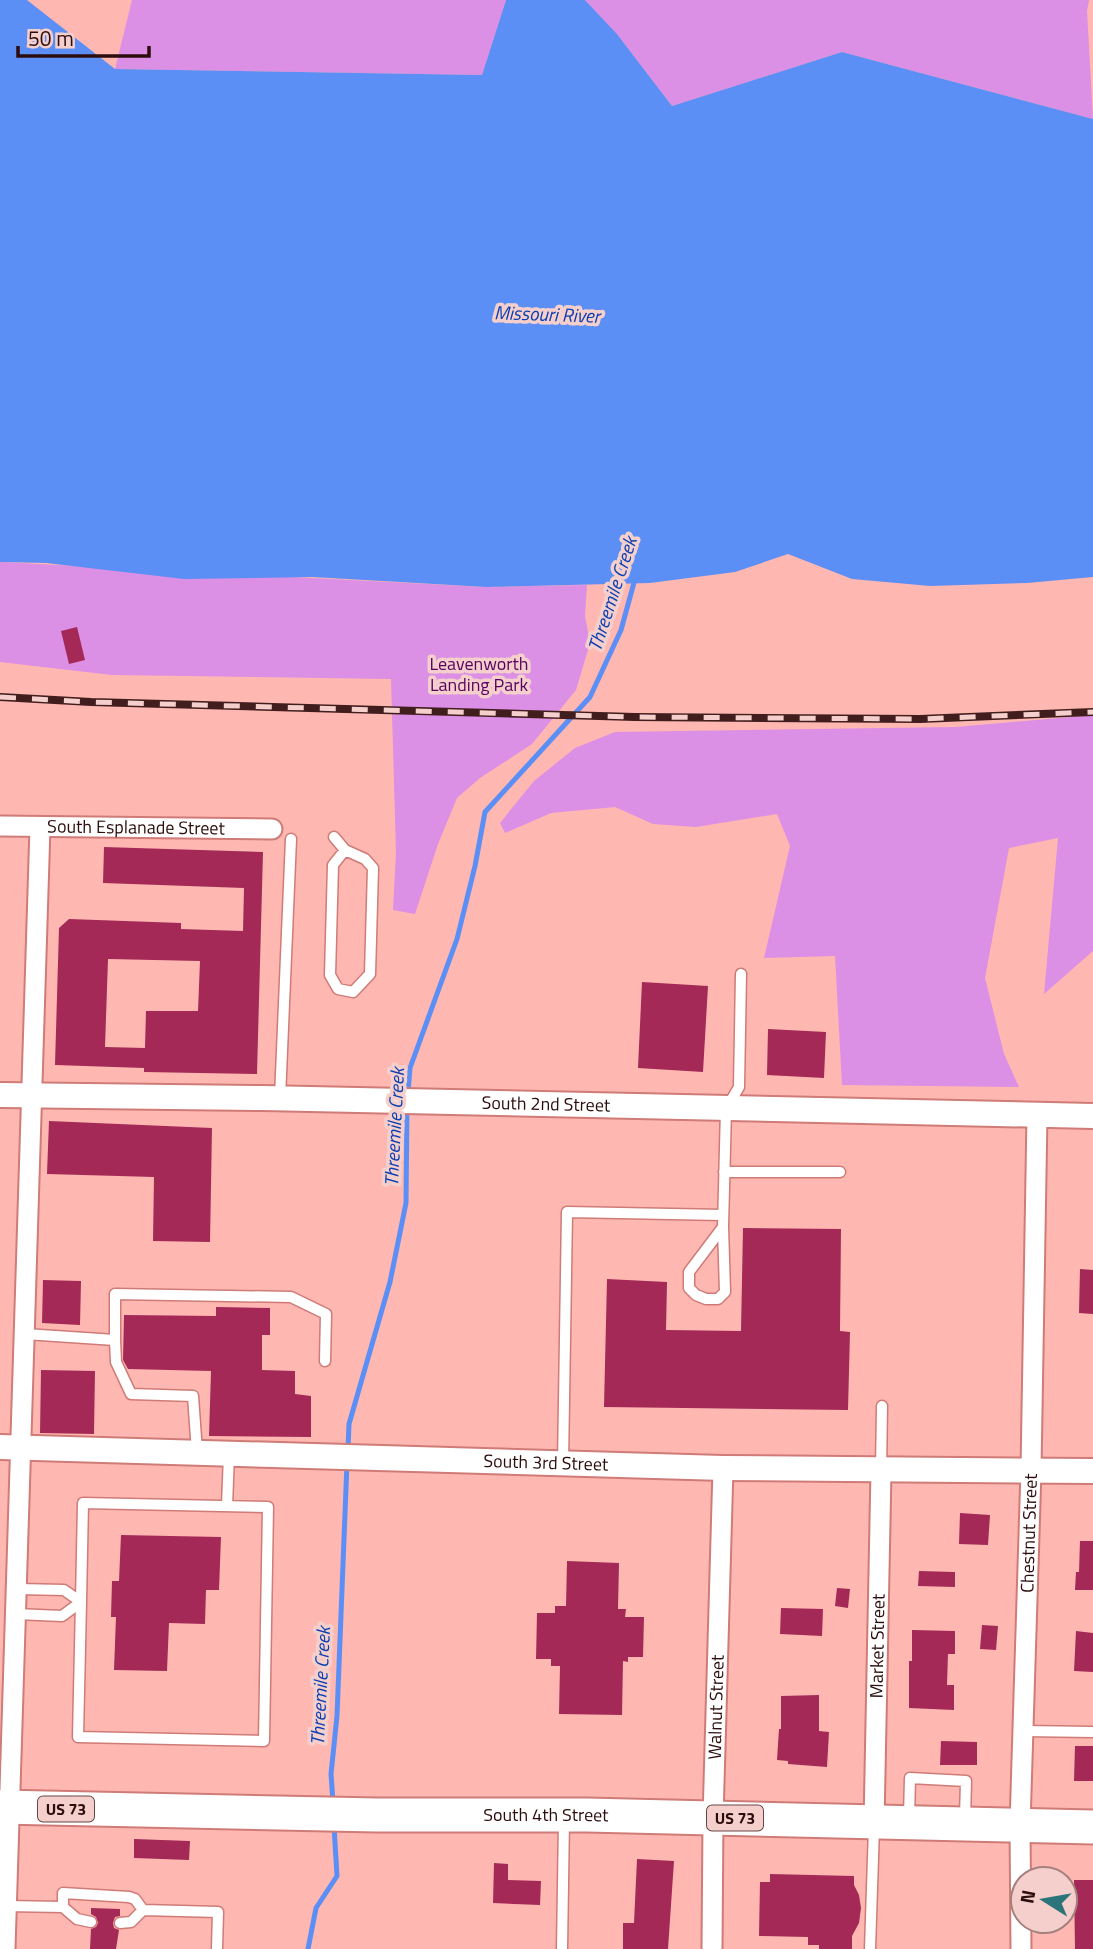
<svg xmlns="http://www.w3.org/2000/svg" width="1093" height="1949" viewBox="0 0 1093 1949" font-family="'Titillium Web',sans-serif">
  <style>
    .green { fill: #db8fe5 }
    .water { fill: #5c8ff5 }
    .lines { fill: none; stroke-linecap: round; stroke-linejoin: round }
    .stream { stroke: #5c8ff5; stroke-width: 5 }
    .building { fill: #a42957; fill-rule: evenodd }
    .service-casing { stroke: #cf7b77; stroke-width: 13 }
    .minor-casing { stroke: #cf7b77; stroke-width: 23 }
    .tertiary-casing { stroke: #cf7b77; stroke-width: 28 }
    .trunk-casing { stroke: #cf7b77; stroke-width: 37 }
    .service { stroke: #fff; stroke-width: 10 }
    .minor { stroke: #fff; stroke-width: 19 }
    .tertiary { stroke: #fff; stroke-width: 24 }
    .trunk { stroke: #fff; stroke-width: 33 }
    .rail-casing { stroke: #411d1d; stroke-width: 8 }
    .rail { stroke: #f4cfcc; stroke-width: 5; stroke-dasharray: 16; stroke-linecap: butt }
    .labels { text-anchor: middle; stroke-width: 7; stroke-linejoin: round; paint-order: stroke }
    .shield { fill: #f4cfcc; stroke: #684646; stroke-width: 2 }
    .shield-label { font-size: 16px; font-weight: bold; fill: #2c0c0c }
    .park-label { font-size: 18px; fill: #570261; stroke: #f4cfcc }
    .street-label { font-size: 18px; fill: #2c0c0c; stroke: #f4cfcc }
    .water-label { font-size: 19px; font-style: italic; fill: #0a3eb2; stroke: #f4cfcc }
  </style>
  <rect width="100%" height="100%" fill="#ffb7b2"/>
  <path class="green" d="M 132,0 L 506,0 L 482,75 L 115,69 Z
    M 585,0 L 1089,0 L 1087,11 L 1093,119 L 842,52 L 672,106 L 617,34 Z
    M 0,562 L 485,587 L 587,585 L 585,616 L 590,643 L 576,690 L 532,744 L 480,778 L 457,798 L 438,844 L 415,914 L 393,910 L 396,852 L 391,679 L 112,675 L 0,662 Z
    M 1093,715 L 1093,951 L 1044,994 L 1058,838 L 1009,848 L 985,978 L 1004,1054 L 1019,1087 L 842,1085 L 835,956 L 764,958 L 790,846 L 777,814 L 696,827 L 653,824 L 615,807 L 551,813 L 505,833 L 500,823 L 534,781 L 575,748 L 615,732 L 956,727 Z"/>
  <path class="water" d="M 0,0 L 27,0 L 115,69 L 482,75 L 506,0 L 585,0 L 617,34 L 672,106 L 842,52 L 1093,119 L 1093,577 L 1027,583 L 930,586 L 852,579 L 788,554 L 735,572 L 650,583 L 486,587 L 312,577 L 184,579 L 46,563 L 0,562 Z"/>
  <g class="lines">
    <path class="stream" d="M 408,1093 L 410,1068 L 457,939 L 475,866 L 485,812 L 590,697 L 621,630 L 635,579
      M 348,1449 L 349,1424 L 390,1282 L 406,1203 L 407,1106
      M 333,1802 L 331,1774 L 337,1716 L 347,1463
      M 308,1949 L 316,1908 L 337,1876 L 334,1826"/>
  </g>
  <path class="building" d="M 77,627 L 85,660 L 69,664 L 61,631 Z
    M 104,847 L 263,852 L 257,1074 L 144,1072 L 144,1068 L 55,1065 L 59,928 L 69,919 L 181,923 L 181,929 L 243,931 L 244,888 L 103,883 ZM 108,959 L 200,961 L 198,1011 L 146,1011 L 145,1048 L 105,1047 Z
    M 642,982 L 708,986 L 703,1072 L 638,1068 Z
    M 768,1029 L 826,1032 L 824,1078 L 767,1075 Z
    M 49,1121 L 212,1128 L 210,1242 L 153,1241 L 154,1177 L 47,1174 Z
    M 743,1228 L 841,1229 L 840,1331 L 850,1332 L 848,1410 L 604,1407 L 607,1279 L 667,1282 L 666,1330 L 741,1331 Z
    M 1080,1269 L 1093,1270 L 1093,1314 L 1079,1313 Z
    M 43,1280 L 81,1281 L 80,1325 L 42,1323 Z
    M 216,1307 L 270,1308 L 270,1335 L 262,1335 L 262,1370 L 295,1371 L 295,1394 L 311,1396 L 311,1437 L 209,1436 L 211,1371 L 128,1369 L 123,1360 L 124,1315 L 216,1316 Z
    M 41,1370 L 95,1371 L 94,1434 L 40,1433 Z
    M 960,1513 L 990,1515 L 988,1545 L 959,1544 Z
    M 121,1535 L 221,1537 L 219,1590 L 206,1590 L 205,1624 L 169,1623 L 167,1671 L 114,1670 L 116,1617 L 111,1617 L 112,1581 L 119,1581 Z
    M 1080,1541 L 1093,1541 L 1093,1590 L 1075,1590 L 1076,1572 L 1079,1572 Z
    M 567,1561 L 619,1563 L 618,1609 L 626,1609 L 625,1617 L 644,1617 L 643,1657 L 628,1657 L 628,1662 L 623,1661 L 622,1715 L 559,1714 L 560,1666 L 551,1666 L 551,1659 L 536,1659 L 537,1613 L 555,1613 L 555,1606 L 566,1606 Z
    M 919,1571 L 955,1572 L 955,1587 L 918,1586 Z
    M 837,1588 L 850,1589 L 848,1608 L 835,1606 Z
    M 781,1608 L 823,1609 L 822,1636 L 780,1634 Z
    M 982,1625 L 998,1626 L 996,1650 L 980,1649 Z
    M 912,1630 L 955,1631 L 955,1654 L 948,1654 L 947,1685 L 954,1685 L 954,1710 L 909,1708 L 909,1661 L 912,1661 Z
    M 1076,1631 L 1093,1633 L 1093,1672 L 1074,1671 Z
    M 819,1695 L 819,1731 L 829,1732 L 827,1767 L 788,1764 L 788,1761 L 777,1760 L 779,1729 L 781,1729 L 781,1696 Z
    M 941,1741 L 977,1742 L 977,1765 L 940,1765 Z
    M 1075,1746 L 1093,1746 L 1093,1781 L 1074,1781 Z
    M 134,1839 L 190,1841 L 189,1860 L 134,1858 Z
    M 637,1859 L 674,1861 L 668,1949 L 623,1949 L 623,1923 L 634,1923 Z
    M 494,1863 L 508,1864 L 508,1880 L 541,1881 L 540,1905 L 493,1903 Z
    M 770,1874 L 854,1876 L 854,1885 L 859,1895 L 861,1908 L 859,1923 L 852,1936 L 852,1949 L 819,1949 L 819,1945 L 808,1945 L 808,1937 L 759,1936 L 760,1882 L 770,1882 Z
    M 1074,1880 L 1093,1880 L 1093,1949 L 1075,1949 Z
    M 91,1908 L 120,1909 L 120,1916 L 115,1917 L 113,1923 L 114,1928 L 119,1930 L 116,1949 L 90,1949 L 91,1929 L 96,1927 L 98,1923 L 96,1917 L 91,1914 Z"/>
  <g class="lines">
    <defs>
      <path id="service" d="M 334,837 L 345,850 L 365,859 L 373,868 L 370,974 L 353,992 L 338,989 L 330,975 L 333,865 L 345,850
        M 280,1098 L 291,839
        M 724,1172 L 840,1172
        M 723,1227 L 725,1292 L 718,1299 L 706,1299 L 696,1295 L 689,1288 L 689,1272 L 723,1227 L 726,1109 L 739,1087 L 741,974
        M 25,1334 L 115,1340 L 115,1294 L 291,1297 L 326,1314 L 325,1361
        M 115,1340 L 116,1362 L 131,1394 L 193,1396 L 197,1452
        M 563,1463 L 567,1212 L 723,1215
        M 881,1470 L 882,1406
        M 227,1506 L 229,1454
        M 18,1589 L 64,1590 L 81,1602
        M 16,1614 L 62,1616 L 81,1602 L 83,1503 L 268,1507 L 264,1741 L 78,1737 L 81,1602
        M 1023,1731 L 1093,1732
        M 909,1816 L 910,1778 L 966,1781 L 965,1818
        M 6,1906 L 63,1907 L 63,1893 L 129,1897 L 135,1899 L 143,1910 L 218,1912 L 217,1949
        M 63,1907 L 77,1919 L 91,1922
        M 120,1923 L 131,1922 L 143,1910
        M 562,1949 L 564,1819
        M 870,1949 L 874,1827"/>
      <g id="minor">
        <path id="s1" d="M 0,826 L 272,829"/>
        <path id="s2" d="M 874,1823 L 881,1471"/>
        <path d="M 5,1949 L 40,827"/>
        <path id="s3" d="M 712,1949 L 713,1818 L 723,1468"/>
        <path id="s4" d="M 1021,1949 L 1020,1825 L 1031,1470 L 1037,1115"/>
      </g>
      <g id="tertiary">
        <path id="s5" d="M 0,1095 L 263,1098 L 1093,1116"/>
        <path id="s6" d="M 0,1447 L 723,1468 L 1093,1471"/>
      </g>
      <g id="trunk">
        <path id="s7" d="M 0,1807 L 377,1815 L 587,1815 L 1093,1827"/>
      </g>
    </defs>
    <use href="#service" class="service-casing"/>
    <use href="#minor" class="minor-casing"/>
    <use href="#tertiary" class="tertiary-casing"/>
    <use href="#trunk" class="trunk-casing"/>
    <use href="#service" class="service"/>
    <use href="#minor" class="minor"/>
    <use href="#tertiary" class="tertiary"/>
    <use href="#trunk" class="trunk"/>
    <defs>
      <path id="rail" d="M 0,697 L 91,702 L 635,717 L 920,719 L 1093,712"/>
    </defs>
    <use href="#rail" class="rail-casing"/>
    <use href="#rail" class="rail"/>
  </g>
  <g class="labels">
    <g class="shield">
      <rect x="38" y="1796.5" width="56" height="25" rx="5"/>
      <rect x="707" y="1805.5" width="56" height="25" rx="5"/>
    </g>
    <g class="shield-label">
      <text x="66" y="1815">US 73</text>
      <text x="735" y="1824">US 73</text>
    </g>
    <g class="park-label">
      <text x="479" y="670">Leavenworth<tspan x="479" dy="21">Landing Park</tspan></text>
    </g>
    <g class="street-label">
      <text dy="6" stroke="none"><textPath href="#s1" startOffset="136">South Esplanade Street</textPath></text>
      <text dy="6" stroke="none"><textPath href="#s5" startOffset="546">South 2nd Street</textPath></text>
      <text dy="6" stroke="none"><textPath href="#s6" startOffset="546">South 3rd Street</textPath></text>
      <text dy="6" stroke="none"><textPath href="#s4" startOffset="416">Chestnut Street</textPath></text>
      <text dy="6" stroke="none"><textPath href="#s2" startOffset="177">Market Street</textPath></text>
      <text dy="6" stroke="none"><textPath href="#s3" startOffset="242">Walnut Street</textPath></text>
      <text dy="6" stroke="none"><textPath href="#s7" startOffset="546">South 4th Street</textPath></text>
    </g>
    <g class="water-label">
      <text transform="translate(547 314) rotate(2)" y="7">Missouri River</text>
      <text transform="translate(612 594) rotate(-72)" y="7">Threemile Creek</text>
      <text transform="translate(394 1127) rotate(-87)" y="7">Threemile Creek</text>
      <text transform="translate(320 1686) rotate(-87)" y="7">Threemile Creek</text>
    </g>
  </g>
  <g transform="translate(1044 1900) rotate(281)"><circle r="33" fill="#f4cfcc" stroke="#a4817f" stroke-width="2"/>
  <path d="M0-5L12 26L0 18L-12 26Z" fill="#2b747a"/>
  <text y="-10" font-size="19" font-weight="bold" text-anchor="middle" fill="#2c0c0c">N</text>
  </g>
  <path d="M18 46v10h131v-10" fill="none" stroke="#2c0c0c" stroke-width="3.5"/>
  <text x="28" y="46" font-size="21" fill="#2c0c0c" stroke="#f4cfcc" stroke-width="5" paint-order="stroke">50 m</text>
</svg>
